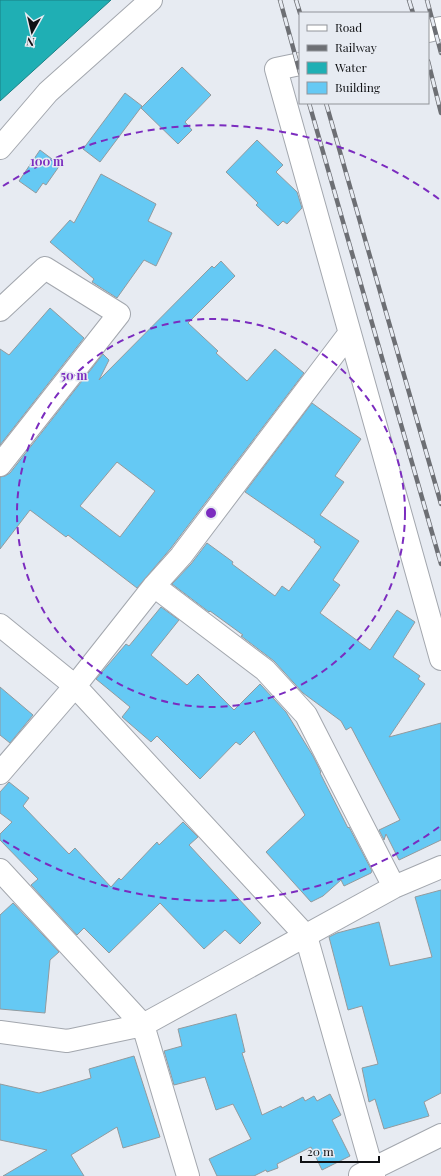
<svg xmlns="http://www.w3.org/2000/svg" width="441" height="1176" viewBox="0 0 441 1176" font-family="'Playfair Display',serif">
  <style>
    .water { fill: #1fafb4; stroke: #1a8084 }
    .building { fill: #65c9f4; stroke: #929a9e; fill-rule: evenodd }
    .lines { fill: none; stroke-linecap: round; stroke-linejoin: round }
    .minor-casing { stroke: #a3a7ae; stroke-width: 24 }
    .minor { stroke: #fff; stroke-width: 22 }
    .rail-casing { stroke: #6d6f74; stroke-width: 4.5 }
    .rail { stroke: #e7ebf2; stroke-width: 3; stroke-dasharray: 9; stroke-linecap: butt }
    .ring { fill: none; stroke: #7b2cbf; stroke-width: 2; stroke-dasharray: 7 5 }
    .centre { fill: #7b2cbf; stroke: #e7ebf2; stroke-width: 2 }
    .ring-label { font-size: 12px; text-anchor: middle; font-weight: bold; fill: #7b2cbf; stroke: #e7ebf2; stroke-width: 3; stroke-linejoin: round; paint-order: stroke }
  </style>
  <rect width="100%" height="100%" fill="#e7ebf2"/>
  <path class="water" d="M 0,0 L 111,0 L 0,101 Z"/>
  <path class="building" d="M 182,67 L 211,95 L 185,122 L 192,130 L 178,144 L 141,108 Z
    M 125,93 L 142,106 L 100,162 L 83,149 Z
    M 257,140 L 283,165 L 276,172 L 297,192 L 302,208 L 287,224 L 283,221 L 278,226 L 256,205 L 258,203 L 226,172 Z
    M 40,150 L 60,165 L 46,185 L 43,183 L 36,193 L 19,181 Z
    M 101,174 L 156,204 L 148,221 L 172,233 L 156,266 L 144,260 L 117,298 L 92,282 L 94,279 L 50,242 L 70,220 L 74,223 Z
    M 221,261 L 235,276 L 188,323 L 218,351 L 216,353 L 247,381 L 275,349 L 304,373 L 171,548 L 137,588 L 68,535 L 66,537 L 30,510 L 0,549 L 0,477 L 5,476 L 10,473 L 103,354 L 109,360 L 99,380 L 212,266 L 214,268 ZM 117,462 L 155,491 L 120,537 L 80,506 Z
    M 50,308 L 84,338 L 0,445 L 0,349 L 9,355 Z
    M 312,403 L 361,439 L 335,476 L 344,482 L 320,515 L 359,541 L 333,580 L 340,585 L 320,613 L 370,650 L 397,610 L 415,622 L 393,657 L 420,676 L 418,679 L 425,684 L 389,737 L 441,723 L 441,840 L 399,860 L 386,834 L 384,840 L 379,830 L 400,820 L 351,727 L 346,730 L 341,721 L 303,693 L 274,661 L 241,636 L 243,635 L 210,611 L 209,612 L 172,584 L 191,564 L 207,543 L 233,562 L 232,564 L 275,596 L 282,586 L 289,591 L 321,547 L 314,542 L 315,540 L 245,492 Z
    M 161,607 L 179,620 L 151,655 L 187,685 L 198,674 L 234,710 L 260,684 L 286,712 L 313,756 L 321,772 L 320,773 L 348,828 L 349,827 L 372,871 L 371,873 L 344,886 L 341,880 L 323,896 L 311,902 L 266,852 L 305,815 L 254,731 L 240,745 L 236,742 L 200,779 L 157,736 L 151,742 L 122,717 L 130,707 L 96,679 L 126,644 L 129,646 Z
    M 0,687 L 33,715 L 10,743 L 0,735 Z
    M 9,782 L 29,798 L 23,806 L 69,854 L 75,848 L 111,887 L 119,878 L 121,880 L 157,842 L 159,845 L 183,822 L 198,837 L 189,845 L 261,923 L 240,944 L 225,930 L 204,949 L 160,903 L 109,953 L 84,928 L 77,935 L 31,885 L 38,879 L 0,840 L 0,834 L 12,822 L 0,813 L 0,792 Z
    M 441,890 L 441,1093 L 424,1102 L 429,1116 L 384,1129 L 375,1099 L 369,1102 L 362,1068 L 378,1064 L 362,1006 L 348,1010 L 329,937 L 337,933 L 379,922 L 390,966 L 432,957 L 415,897 Z
    M 13,903 L 59,952 L 50,960 L 45,1013 L 0,1009 L 0,915 Z
    M 236,1014 L 245,1052 L 242,1053 L 262,1115 L 281,1106 L 282,1108 L 303,1097 L 305,1101 L 314,1096 L 317,1101 L 330,1094 L 341,1115 L 332,1120 L 350,1156 L 322,1170 L 311,1147 L 277,1164 L 278,1168 L 267,1172 L 266,1170 L 254,1176 L 217,1176 L 209,1159 L 251,1139 L 233,1104 L 216,1110 L 205,1077 L 174,1085 L 164,1051 L 182,1046 L 178,1029 Z
    M 134,1056 L 160,1137 L 123,1148 L 117,1127 L 71,1155 L 84,1176 L 3,1176 L 47,1150 L 0,1140 L 0,1084 L 39,1093 L 91,1078 L 89,1069 Z"/>
  <g class="lines">
    <defs>
      <path id="minor" d="M 428,31 L 441,28
        M 300,64 L 276,69 L 441,659
        M 0,148 L 48,92 L 151,0
        M 0,310 L 45,268 L 119,314 L 0,465
        M 154,586 L 265,670 L 306,715 L 394,887
        M 0,625 L 75,686 L 306,936 L 374,1176
        M 0,773 L 75,686 L 154,586 L 181,556 L 349,334
        M 0,870 L 143,1025 L 188,1176
        M 0,1032 L 67,1041 L 143,1025 L 394,887 L 441,867
        M 360,1175 L 441,1135"/>
    </defs>
    <use href="#minor" class="minor-casing"/>
    <use href="#minor" class="minor"/>
    <defs>
      <path id="rail" d="M 280,0 L 300,73
        M 296,0 L 300,13
        M 409,0 L 413,13
        M 427,0 L 441,53
        M 428,61 L 441,113
        M 309,103 L 441,564
        M 326,103 L 441,504"/>
    </defs>
    <use href="#rail" class="rail-casing"/>
    <use href="#rail" class="rail"/>
  </g>
  <g class="ring">
    <circle cx="211" cy="513" r="194"/>
    <path d="M439 827A388 388 0 0 1 3 840M3 186A388 388 0 0 1 439 199"/>
  </g>
  <circle cx="211" cy="513" r="6" class="centre"/>
  <g class="ring-label">
    <text x="47" y="166">100 m</text>
    <text x="74" y="380">50 m</text>
  </g>
  <rect x="299" y="12" width="130" height="92" fill="#e7ebf2" stroke="#919499"/>
  <rect x="307" y="25" width="20" height="6" fill="#ffffff" stroke="#919499"/>
  <text x="335" y="32" font-size="12" fill="#101114">Road</text>
  <rect x="307" y="45" width="20" height="6" fill="#6d6f74" stroke="#919499"/>
  <text x="335" y="52" font-size="12" fill="#101114">Railway</text>
  <rect x="307" y="62" width="20" height="12" fill="#1fafb4" stroke="#919499"/>
  <text x="335" y="72" font-size="12" fill="#101114">Water</text>
  <rect x="307" y="82" width="20" height="12" fill="#65c9f4" stroke="#919499"/>
  <text x="335" y="92" font-size="12" fill="#101114">Building</text>
  <g transform="translate(32 32) rotate(188)" stroke="#e7ebf2" stroke-width="3" paint-order="stroke">
  <path d="M0-3L7 15L0 10L-7 15Z" fill="#101114"/>
  <text y="-6" font-size="11" font-weight="bold" text-anchor="middle" fill="#101114">N</text>
  </g>
  <path d="M301 1156v6h78v-6" fill="none" stroke="#101114" stroke-width="2"/>
  <text x="307" y="1156" font-size="12" fill="#101114" stroke="#e7ebf2" stroke-width="3" paint-order="stroke">20 m</text>
</svg>
